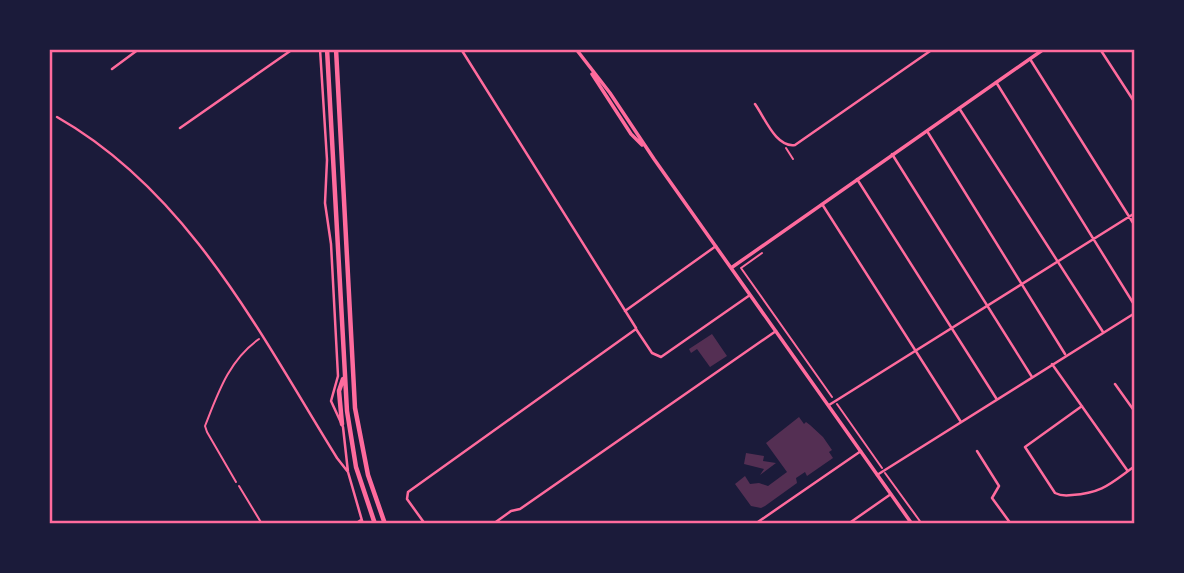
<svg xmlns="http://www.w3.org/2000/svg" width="1184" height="573" viewBox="0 0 1184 573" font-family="'Playfair Display',serif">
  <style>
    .building { fill: #542f53 }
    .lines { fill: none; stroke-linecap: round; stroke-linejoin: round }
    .path { stroke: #ff6b9d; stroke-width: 2 }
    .service { stroke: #ff6b9d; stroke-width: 2 }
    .minor { stroke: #ff6b9d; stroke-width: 2.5 }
    .tertiary { stroke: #ff6b9d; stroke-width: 3.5 }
    .trunk { stroke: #ff6b9d; stroke-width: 4.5 }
    .neatline { fill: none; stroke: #ff6b9d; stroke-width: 2.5 }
  </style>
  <rect width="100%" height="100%" fill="#1b1b3a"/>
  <path class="building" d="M 712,334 L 727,356 L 710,367 L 697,349 L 691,353 L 689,349 Z
    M 799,417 L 804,424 L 806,422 L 810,425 L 823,437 L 832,450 L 829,452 L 833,458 L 807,476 L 805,472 L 796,478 L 797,483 L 765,506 L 761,508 L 751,506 L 735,484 L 745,476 L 750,484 L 759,483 L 768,486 L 787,472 L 766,443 Z
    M 746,453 L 764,456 L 763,461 L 776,463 L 760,475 L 764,469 L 744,464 Z"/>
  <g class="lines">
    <path class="path" d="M 786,148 L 793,159
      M 762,253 L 741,268 L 832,397
      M 837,404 L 882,468
      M 885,473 L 922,524
      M 236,482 L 207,432 L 205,426 C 218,393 229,360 259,339"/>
    <path class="service" d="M 239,486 L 262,524"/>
    <path class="minor" d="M 320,49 L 327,160 L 325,203 L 331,244 L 338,376 L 331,401 L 343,427 L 348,472 L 363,524
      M 461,49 L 636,328
      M 1100,49 L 1135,103
      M 1030,59 L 1135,226
      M 112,69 L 139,49
      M 996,82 L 1135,306
      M 755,104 C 765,118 776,148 795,145 L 933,49
      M 959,108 L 1103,332
      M 57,117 C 189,192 260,334 337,458 L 348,472
      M 180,128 L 293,49
      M 927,131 L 1065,354
      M 892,154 L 1032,377
      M 857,179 L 996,398
      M 822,204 L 961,422
      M 625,311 L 716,246
      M 1052,364 L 1127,470
      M 1115,384 L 1135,412
      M 829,405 L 1135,213
      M 1082,406 L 1025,447 L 1055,493 C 1061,496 1065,496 1072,495 C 1103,493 1111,483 1135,466
      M 977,451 L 999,486 L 992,498 L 1011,524
      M 877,475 L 1135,313
      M 355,524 L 361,520
      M 425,524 L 407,499 L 408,492 L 636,329 L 652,353 L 661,357 L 750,295
      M 493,524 L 511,511 L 520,509 L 776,331
      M 755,524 L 861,451
      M 848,524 L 891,494"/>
    <path class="tertiary" d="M 576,49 L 610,93 L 654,159 L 912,524
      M 592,74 L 631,134 L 642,145
      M 731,268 L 1044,49"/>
    <path class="trunk" d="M 327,49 L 347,411 L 356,467 L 375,524
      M 336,49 L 355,408 L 368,475 L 385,524
      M 342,424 L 339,391 L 343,379"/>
  </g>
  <rect width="1184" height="573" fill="none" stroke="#1b1b3a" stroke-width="102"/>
  <rect x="51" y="51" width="1082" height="471" class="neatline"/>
</svg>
